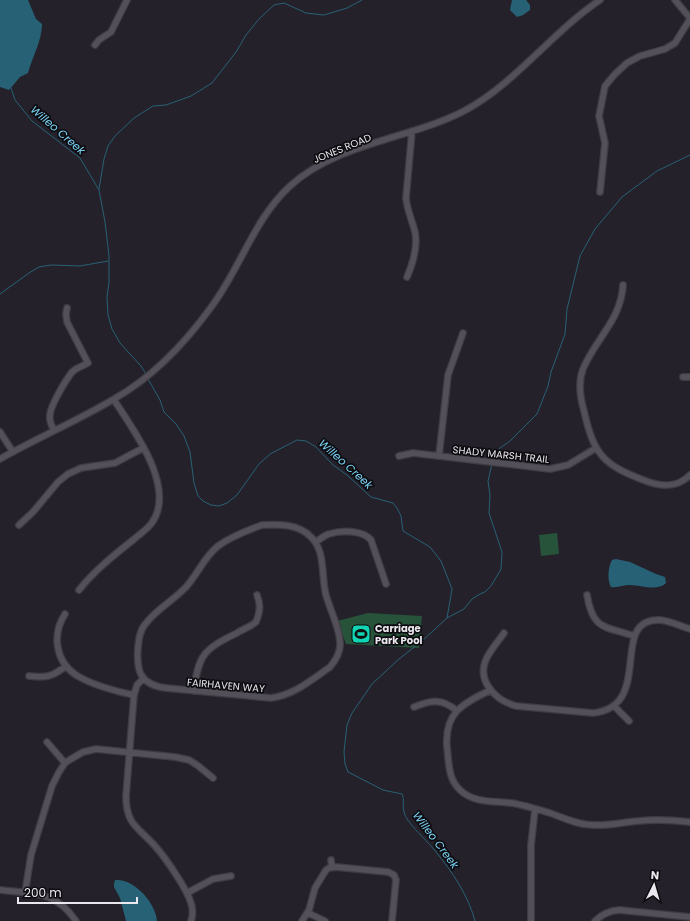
<svg xmlns="http://www.w3.org/2000/svg" width="690" height="921" viewBox="0 0 690 921" font-family="Poppins,sans-serif">
  <style>
    .green { fill: #265339 }
    .water { fill: #276176 }
    .lines { fill: none; stroke-linecap: round; stroke-linejoin: round }
    .stream { stroke: #276176; stroke-width: 1 }
    .minor-casing { stroke: #3e3c42; stroke-width: 8 }
    .minor { stroke: #54505a; stroke-width: 5.5 }
    .labels { text-anchor: middle; stroke-width: 3.5; stroke-linejoin: round; paint-order: stroke }
    .street-label { font-size: 10px; fill: #eae8ee; stroke: #0d0c10 }
    .poi-label { font-size: 10px; font-weight: bold; fill: #eae8ee; stroke: #0d0c10; text-anchor: start }
    .water-label { font-size: 11px; font-style: italic; fill: #7cd6f8; stroke: #0d0c10 }
  </style>
  <rect width="100%" height="100%" fill="#25212a"/>
  <path class="green" d="M 557,533 L 559,554 L 541,556 L 539,535 Z
    M 368,613 L 422,616 L 419,648 L 346,644 L 337,621 Z"/>
  <path class="water" d="M 0,0 L 28,0 L 36,19 L 42,24 C 42,41 32,57 28,73 L 20,77 L 9,90 L 0,87 Z
    M 512,0 L 526,0 L 530,5 L 530,10 L 523,15 L 517,17 L 510,10 Z
    M 616,559 L 630,562 L 656,574 L 665,577 L 666,583 C 657,592 641,585 630,585 C 623,585 618,588 611,587 C 607,580 608,567 612,560 Z
    M 362,632 L 368,632 L 367,636 L 366,638 L 355,637 L 356,633 L 362,633 Z
    M 115,880 C 134,878 156,903 157,921 L 126,921 L 120,898 L 114,887 L 114,884 Z"/>
  <g class="lines">
    <path class="stream" d="M 11,88 L 15,100 L 32,121 L 80,158 L 99,190 L 105,222 L 109,256 L 109,282 L 107,297 L 108,315 L 112,329 L 120,343 L 141,366 L 146,374
      M 99,189 L 104,159 L 108,146 L 115,136 L 134,118 L 153,106 L 166,105 L 191,96 L 212,83 L 236,52 L 246,35 L 259,19 L 274,5 L 284,3 L 306,13 L 324,15 L 347,8 L 362,0
      M 0,294 L 29,273 L 39,267 L 51,265 L 80,266 L 108,261
      M 148,379 L 160,400 L 164,412 L 176,424 L 184,436 L 190,452 L 194,483 L 198,496 L 203,501 L 211,505 L 219,506 L 227,503 L 237,495 L 259,464 L 270,454 L 297,440 L 306,441 L 316,447 L 333,465 L 347,475 L 371,497 L 393,503 L 397,508 L 401,516 L 403,531 L 430,547 L 441,561 L 452,589 L 447,618 L 422,641 L 399,659 L 372,684 L 352,713 L 347,725 L 344,752 L 345,764 L 348,772 L 383,790 L 402,794 C 405,801 402,805 404,812 C 406,823 429,842 436,852 C 452,871 469,897 475,921
      M 493,459 L 500,448 L 510,441 L 537,414 L 548,386 L 551,372 L 565,334 L 567,309 L 580,256 L 595,229 L 622,197 L 657,171 L 690,155
      M 447,618 L 464,609 L 472,599 L 480,594 L 485,592 L 491,586 L 501,569 L 502,552 L 489,513 L 490,495 L 488,481 L 492,464"/>
    <defs>
      <path id="minor" d="M 675,0 L 690,18
        M 95,45 L 99,40 L 111,32 L 127,0
        M 600,192 L 605,143 L 599,116 L 605,86 L 615,74 L 627,63 L 640,56 L 665,49 L 675,43 L 690,19
        M 407,277 C 413,263 418,247 415,232 C 412,220 407,210 406,198 L 412,131
        M 623,285 C 621,320 596,338 583,369 C 578,382 580,397 584,411 C 594,455 603,465 646,481 C 662,487 677,488 690,475
        M 683,377 L 690,377
        M 54,430 C 51,425 49,421 50,415 C 50,406 66,380 72,372 L 76,369 L 88,363 L 67,322 L 66,314 L 67,308
        M 0,432 L 13,452
        M 399,456 L 413,453 L 550,469 L 568,465 L 596,448
        M 439,456 L 448,375 L 463,333
        M 0,459 C 37,438 77,421 114,399 C 153,377 186,342 212,306 C 241,267 254,219 290,186 C 337,143 410,139 464,111 C 516,83 551,33 600,0
        M 19,525 L 33,512 L 58,482 L 68,474 L 81,468 L 115,463 L 143,448
        M 262,525 C 279,524 299,524 311,537 C 326,551 321,577 326,595 C 330,610 339,626 340,642 C 341,652 336,660 330,667 C 311,680 294,695 271,698 L 166,688 C 140,685 136,671 138,647 C 139,638 140,629 147,622 C 158,608 174,600 186,587 C 198,574 204,557 218,546 C 230,537 248,530 262,525 Z
        M 316,542 C 320,539 325,535 329,534 C 341,530 363,530 371,540 L 386,584
        M 79,590 C 94,571 114,555 133,540 C 139,535 146,530 151,524 C 178,489 133,429 114,400
        M 587,595 C 593,631 605,626 634,636
        M 65,614 C 52,634 55,661 76,675 C 90,684 117,692 134,695
        M 504,633 C 498,642 489,651 485,662 C 478,683 497,701 516,706 L 593,713 C 656,706 607,618 660,620 C 671,621 680,626 690,629
        M 29,676 C 46,678 52,677 66,666
        M 143,679 L 137,685 L 134,695 L 126,796 C 126,825 138,827 155,846 C 165,857 187,889 191,903 C 193,909 193,915 191,921
        M 491,690 C 463,703 444,713 447,747 C 449,763 448,779 460,790 C 473,803 494,801 511,803 C 524,805 537,809 550,813 C 564,818 578,825 593,825 C 609,826 623,822 638,821 C 656,819 673,820 690,822
        M 194,691 C 198,655 204,649 237,633 C 243,629 250,627 256,622 C 260,612 261,605 257,595
        M 614,706 L 629,721
        M 414,707 C 431,700 442,698 457,711
        M 47,742 L 65,763
        M 331,860 L 332,867
        M 0,890 C 33,894 55,890 76,921
        M 25,893 L 31,855 L 52,786 L 59,772 L 65,763 L 71,759 L 83,752 L 96,749 L 175,757 L 189,760 L 197,765 L 213,778
        M 187,893 L 213,879 L 231,876
        M 308,913 L 325,921
        M 302,921 L 309,910 L 315,888 L 326,870 L 329,868 L 336,867 L 388,872 L 394,875 L 396,880 L 392,921
        M 531,921 L 531,845 L 535,809
        M 595,921 C 602,914 609,911 619,910 L 690,917"/>
    </defs>
    <use href="#minor" class="minor-casing"/>
    <use href="#minor" class="minor"/>
  </g>
  <defs>
    <symbol id="stadium-square" viewBox="-11 -11 22 22"><rect x="-9" y="-9" width="18" height="18" rx="4" fill="#10d5b4" stroke="#0d0c10"/><path d="M0-5a6.5 5 0 1 0 0 10a6.5 5 0 1 0 0-10ZM-3.5-1.8h7v3.6h-7Z" fill="#111"/></symbol>
  </defs>
  <g fill-rule="evenodd">
    <use href="#stadium-square" x="350" y="623" width="22" height="22"/>
  </g>
  <g class="labels">
    <g class="street-label">
      <text transform="translate(342 148) rotate(-22)" y="4">JONES ROAD</text>
      <text transform="translate(501 454) rotate(6)" y="4">SHADY MARSH TRAIL</text>
      <text transform="translate(226 685) rotate(5)" y="4">FAIRHAVEN WAY</text>
    </g>
    <g class="poi-label">
      <text x="375" y="632">Carriage<tspan x="375" dy="12">Park Pool</tspan></text>
    </g>
    <g class="water-label">
      <text transform="translate(58 130) rotate(41)" y="4">Willeo Creek</text>
      <text transform="translate(346 464) rotate(42)" y="4">Willeo Creek</text>
      <text transform="translate(436 840) rotate(53)" y="4">Willeo Creek</text>
    </g>
  </g>
  <g transform="translate(654 885) rotate(5)" stroke="#0d0c10" stroke-width="3" paint-order="stroke">
  <path d="M0-3L7 15L0 10L-7 15Z" fill="#eae8ee"/>
  <text y="-6" font-size="11" font-weight="bold" text-anchor="middle" fill="#eae8ee">N</text>
  </g>
  <path d="M18 897v6h119v-6" fill="none" stroke="#eae8ee" stroke-width="2"/>
  <text x="24" y="897" font-size="12" fill="#eae8ee" stroke="#0d0c10" stroke-width="3" paint-order="stroke">200 m</text>
</svg>
